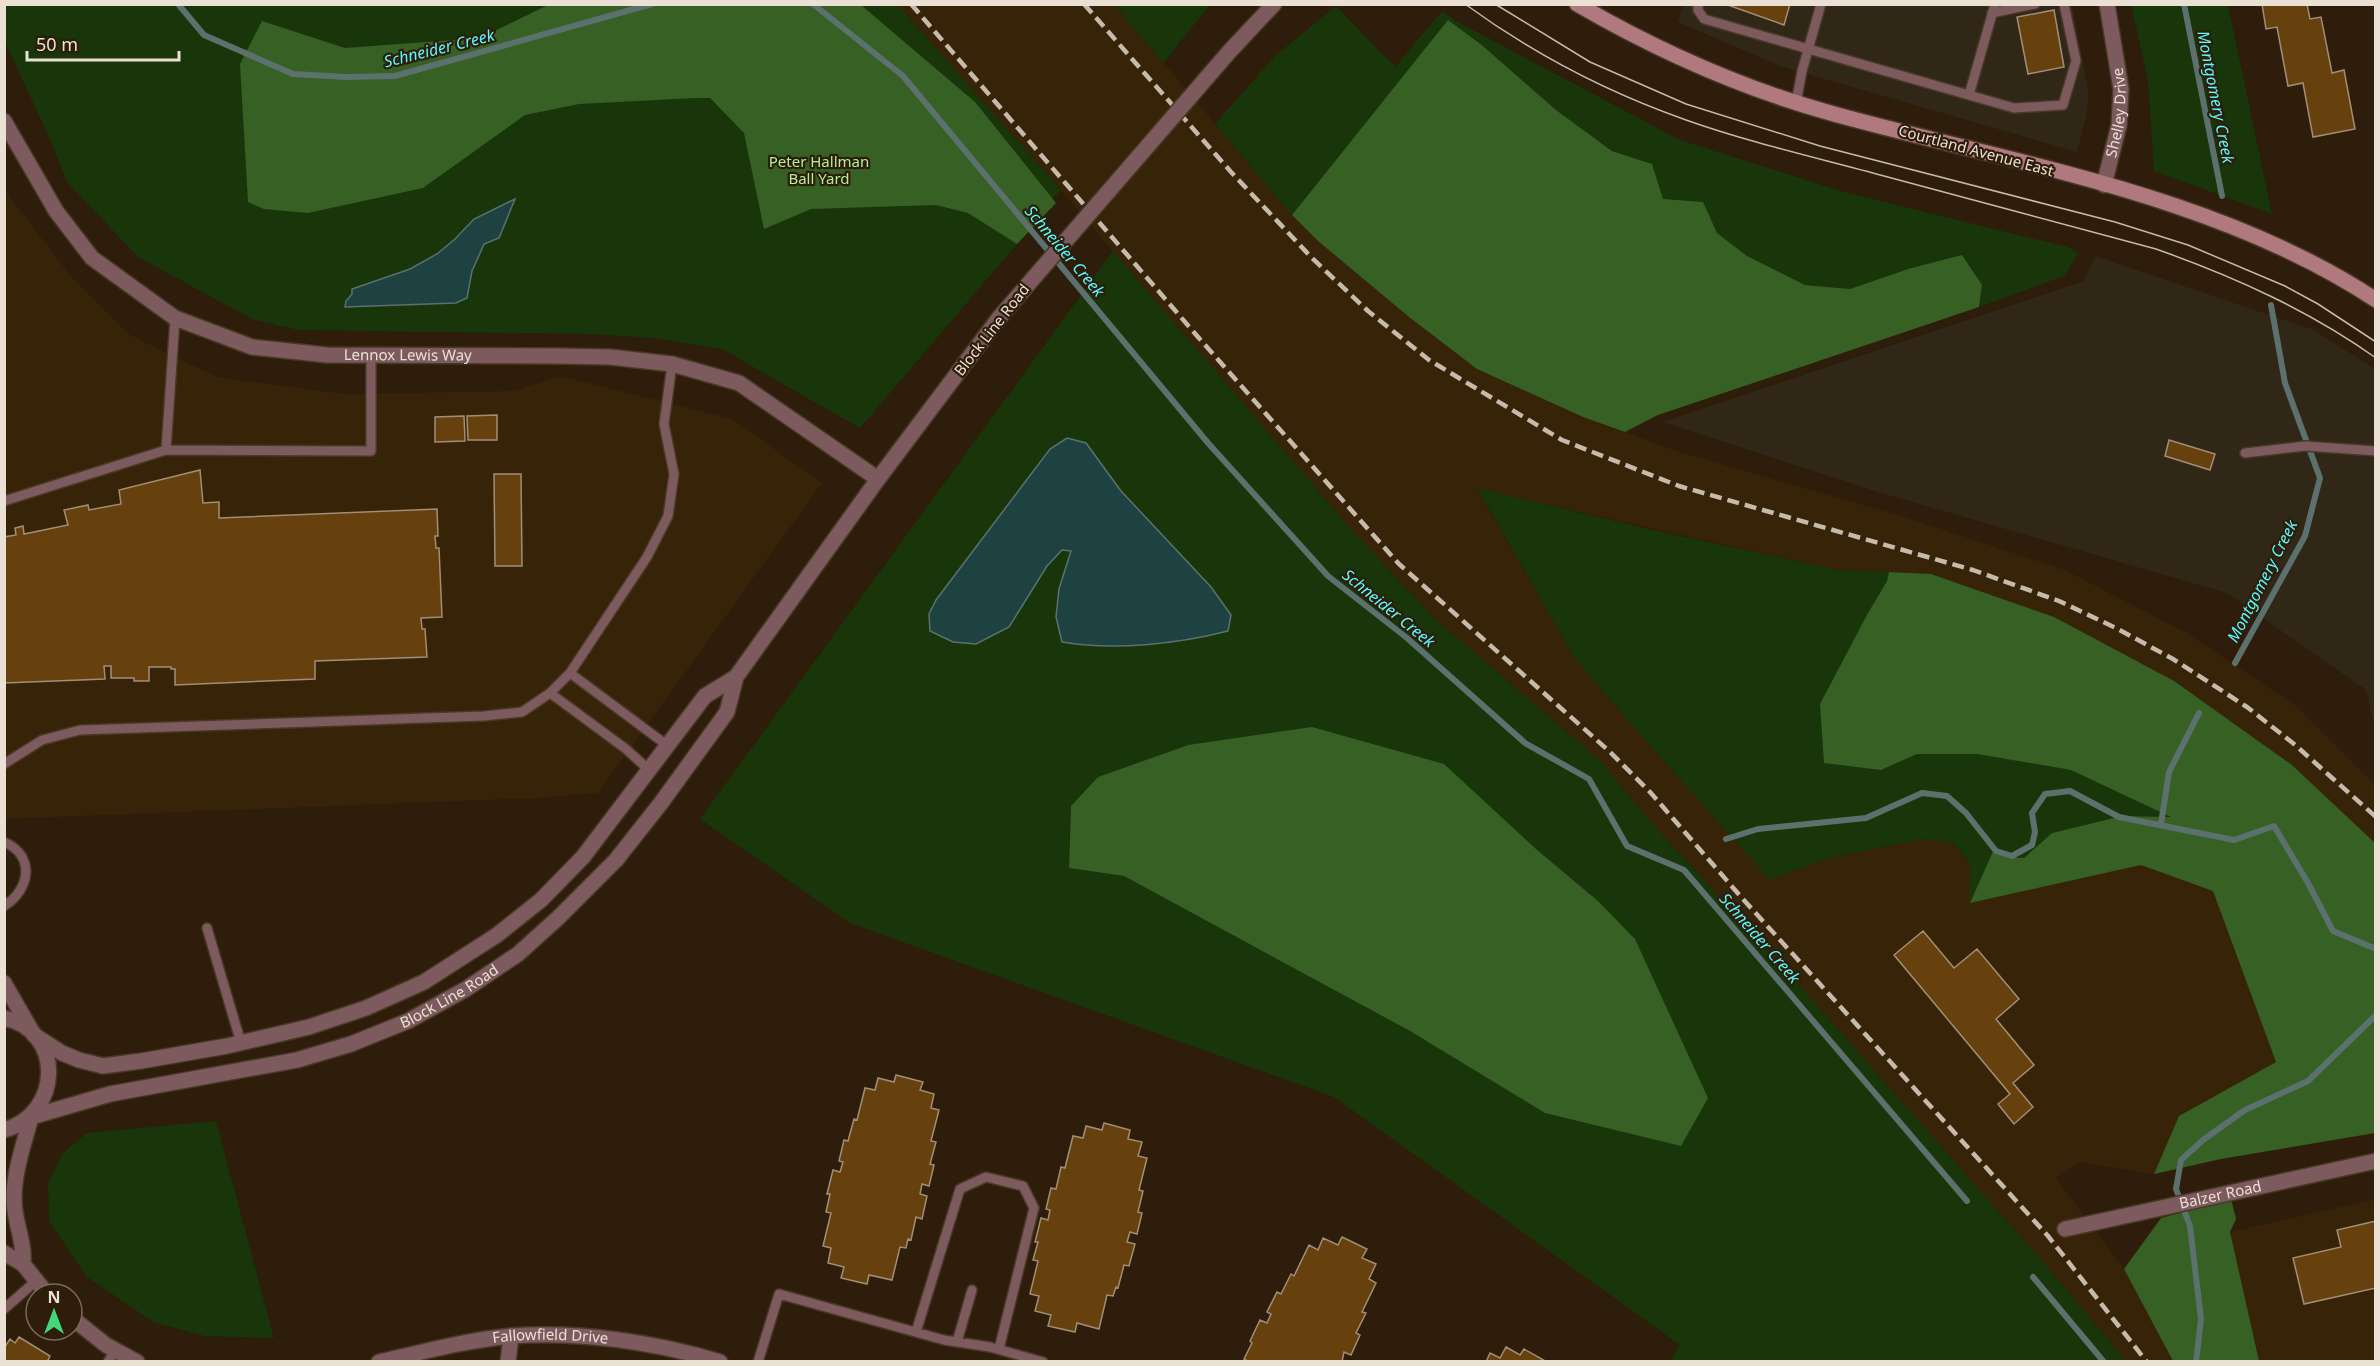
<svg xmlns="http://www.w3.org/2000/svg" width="2380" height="1366" viewBox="0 0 2380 1366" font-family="'Noto Sans',sans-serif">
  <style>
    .commercial { fill: #302717 }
    .built { fill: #372308 }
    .green { fill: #18360a; fill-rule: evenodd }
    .forest { fill: #366024 }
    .water { fill: #1e4142; stroke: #5c716e; stroke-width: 1.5 }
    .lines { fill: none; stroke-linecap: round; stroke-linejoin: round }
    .stream { stroke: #5c716e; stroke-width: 6 }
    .building { fill: #66410d; stroke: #a28e78; stroke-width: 1.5 }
    .service-casing { stroke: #483826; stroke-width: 12 }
    .minor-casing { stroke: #483826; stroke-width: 18 }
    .tertiary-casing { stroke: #483826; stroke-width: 18 }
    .secondary-casing { stroke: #483826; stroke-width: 18 }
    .service { stroke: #7c5a5d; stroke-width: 9 }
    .minor { stroke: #7c5a5d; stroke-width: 15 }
    .tertiary { stroke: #7c5a5d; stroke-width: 15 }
    .secondary { stroke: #b0797f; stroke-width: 15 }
    .tram { stroke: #c6baac; stroke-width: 1.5 }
    .rail { stroke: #c6baac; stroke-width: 4.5; stroke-dasharray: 12 6; stroke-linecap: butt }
    .tertiary-bridge-casing { stroke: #483826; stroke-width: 18; stroke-linecap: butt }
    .tertiary-bridge { stroke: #7c5a5d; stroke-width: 15 }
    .labels { text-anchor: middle; stroke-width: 4.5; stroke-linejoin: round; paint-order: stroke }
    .street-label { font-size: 15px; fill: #ebe0d4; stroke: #2d1d0a }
    .park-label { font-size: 15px; fill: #afef98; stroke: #2d1d0a }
    .water-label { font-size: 16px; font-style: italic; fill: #59f9fe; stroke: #2d1d0a }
  </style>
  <rect width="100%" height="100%" fill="#2d1d0a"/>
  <path class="commercial" d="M 1683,4 L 2072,5 L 2089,95 L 2087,112 L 2077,152 L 1780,66 L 1678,22 Z
    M 2095,256 L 2314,330 L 2375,369 L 2375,729 L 2366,690 L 2227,593 L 1878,492 L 1663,422 L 2084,281 Z"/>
  <path class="built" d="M 898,5 L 1115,5 L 1292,215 L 1318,241 L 1409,317 L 1477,369 L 1583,417 L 1680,452 L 1905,517 L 2065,570 L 2185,632 L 2296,706 L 2375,784 L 2375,843 L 2292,765 L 2054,617 L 1931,574 L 1837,570 L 1477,489 L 1574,657 L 1629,722 L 1770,879 L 1829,858 L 1923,839 L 1953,843 L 1970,865 L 1970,903 L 2141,865 L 2213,890 L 2276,1062 L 2179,1116 L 2154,1174 L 2079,1162 L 2056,1178 L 2124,1269 L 2173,1361 L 2126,1361 L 2041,1260 L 1769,951 L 1649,820 L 1601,762 L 1433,617 L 1348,526 L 1061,190 Z
    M 4,189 L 69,274 L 130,335 L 217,377 L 344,394 L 514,391 L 561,376 L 732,419 L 822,483 L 598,793 L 538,798 L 5,819 Z
    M 2375,1199 L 2375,1361 L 2254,1361 L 2230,1232 Z"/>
  <path class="green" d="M 4,5 L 898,5 L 1061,190 L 1012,240 L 1017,244 L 860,428 L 722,349 L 654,338 L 591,334 L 298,330 L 252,319 L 138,257 L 67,182 L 49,137 L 5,42 Z
    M 1115,5 L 1210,5 L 1163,63 Z
    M 2131,5 L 2228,5 L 2272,214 L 2154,171 L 2148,80 Z
    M 1336,6 L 1386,58 L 1396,66 L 1442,11 L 1456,21 L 1680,140 L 1844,192 L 2068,247 L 2078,254 L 2064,276 L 1979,307 L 1982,285 L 1908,269 L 1850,289 L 1805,285 L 1747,256 L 1717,233 L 1703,202 L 1663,200 L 1652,164 L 1613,151 L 1556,110 L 1483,46 L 1448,21 L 1292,215 L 1215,124 L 1275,56 Z
    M 1113,251 L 1348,526 L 1433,617 L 1601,762 L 1649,820 L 1769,951 L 2041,1260 L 2126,1361 L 1670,1361 L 1680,1345 L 1334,1097 L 850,923 L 700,819 ZM 1188,745 L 1536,849 L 1598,901 L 1635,939 L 1545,1113 L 1410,1031 L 1124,876 L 1069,868 L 1071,806 L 1098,777 Z
    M 1477,488 L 1640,527 L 1837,570 L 1889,572 L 1887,581 L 1868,613 L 1881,770 L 1917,754 L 1977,754 L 2071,770 L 2173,817 L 2122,816 L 2052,833 L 2024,858 L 1993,853 L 1970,903 L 1970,864 L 1953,843 L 1923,839 L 1829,858 L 1770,880 L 1629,722 L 1574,657 Z
    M 216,1121 L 274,1338 L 205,1336 L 155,1323 L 87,1277 L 49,1221 L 48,1183 L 62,1154 L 87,1133 Z"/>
  <path class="forest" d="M 548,5 L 861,5 L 975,102 L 1056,203 L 1017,244 L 968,213 L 936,205 L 811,209 L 764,229 L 744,133 L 710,98 L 695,98 L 579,104 L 525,115 L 423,188 L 308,213 L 264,209 L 248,202 L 240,64 L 262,21 L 345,48 L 480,38 Z
    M 1448,20 L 1483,46 L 1556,110 L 1612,151 L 1652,164 L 1663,199 L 1703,202 L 1717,233 L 1747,256 L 1805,285 L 1850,289 L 1908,269 L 1962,255 L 1982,285 L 1979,307 L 1658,415 L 1625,432 L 1583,417 L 1477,369 L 1409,317 L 1318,241 L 1292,215 Z
    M 1889,572 L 1931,574 L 2054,617 L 2174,681 L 2292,765 L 2375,843 L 2375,1133 L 2221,1159 L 2154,1174 L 2179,1116 L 2276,1062 L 2213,891 L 2141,865 L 1970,903 L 1994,849 L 2009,857 L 2024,858 L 2052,833 L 2122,816 L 2171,817 L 2071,770 L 1977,754 L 1917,754 L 1881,770 L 1824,763 L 1820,704 L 1868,613 L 1887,581 Z
    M 1312,727 L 1444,764 L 1536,849 L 1598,901 L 1635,939 L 1708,1098 L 1681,1146 L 1545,1113 L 1410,1031 L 1124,876 L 1069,868 L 1071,806 L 1098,777 L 1188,745 Z
    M 2231,1199 L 2236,1219 L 2230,1232 L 2259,1361 L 2173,1361 L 2124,1269 L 2161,1218 Z"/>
  <path class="water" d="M 515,199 L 499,238 L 484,244 L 472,271 L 467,298 L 456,303 L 345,307 L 346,301 L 352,294 L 352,289 L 410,269 L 437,254 L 455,239 L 474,219 Z
    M 1067,438 L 1086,443 L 1121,491 L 1211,587 L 1231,615 L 1228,631 C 1177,644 1114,651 1062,642 L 1056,617 L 1059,589 L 1071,551 L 1062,550 L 1047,566 L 1009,627 L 976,644 L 953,642 L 930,631 L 929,614 L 936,600 L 1050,449 Z"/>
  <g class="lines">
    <path class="stream" d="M 178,4 L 204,35 L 293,74 L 346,77 L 395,76 L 652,4
      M 813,4 L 903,76 L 1208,443 L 1328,576 L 1407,638 L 1525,743 L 1589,779 L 1627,846 L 1684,870 L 1967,1201
      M 2184,4 L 2222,196
      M 2235,663 L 2305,536 L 2320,478 L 2285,383 L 2271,305
      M 2161,824 L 2169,772 L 2199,713
      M 1726,839 L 1758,829 L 1866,818 L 1922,793 L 1947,796 L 1966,813 L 1996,851 L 2012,856 L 2032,845 L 2035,832 L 2032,813 L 2045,794 L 2070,791 L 2119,817 L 2234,840 L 2274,826 L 2308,883 L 2333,931 L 2376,949
      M 2033,1277 L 2104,1362
      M 2196,1362 L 2201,1319 L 2190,1226 L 2176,1189 L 2181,1160 L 2203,1140 L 2245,1110 L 2308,1081 L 2376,1015"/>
  </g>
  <path class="building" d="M 1725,4 L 1790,4 L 1784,25 Z
    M 2262,4 L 2307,4 L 2310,19 L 2321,17 L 2332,73 L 2344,70 L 2355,129 L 2313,137 L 2303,83 L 2288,86 L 2277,27 L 2266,29 Z
    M 2054,10 L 2064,67 L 2028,74 L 2017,17 Z
    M 497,415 L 497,440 L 468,440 L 467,416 Z
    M 464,416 L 465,441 L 435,442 L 435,417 Z
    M 2169,440 L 2215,454 L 2210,470 L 2165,456 Z
    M 200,470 L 203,503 L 219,502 L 219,518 L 437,509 L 438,536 L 435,536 L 436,548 L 439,548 L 442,617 L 421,618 L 422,629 L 425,629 L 427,657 L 315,661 L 315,679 L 175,685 L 175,669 L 171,669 L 171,667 L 149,667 L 149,681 L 134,681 L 134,678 L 111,678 L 111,666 L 104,666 L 105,679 L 4,683 L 4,537 L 16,535 L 15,528 L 23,526 L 24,534 L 68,525 L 64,510 L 88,505 L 89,510 L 121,504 L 119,490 Z
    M 494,474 L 521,474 L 522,566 L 495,566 Z
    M 1923,931 L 1954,968 L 1977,949 L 2019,999 L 1996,1019 L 2034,1065 L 2013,1083 L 2033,1107 L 2014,1124 L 1998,1104 L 2010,1094 L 1894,955 Z
    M 896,1075 L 923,1082 L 920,1090 L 934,1094 L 931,1108 L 939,1110 L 931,1141 L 936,1142 L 930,1164 L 934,1165 L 929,1186 L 922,1184 L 920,1194 L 927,1196 L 922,1219 L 916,1217 L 911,1240 L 908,1239 L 906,1248 L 900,1247 L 892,1280 L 869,1275 L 867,1284 L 841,1278 L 844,1267 L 828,1263 L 831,1248 L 823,1246 L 831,1213 L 826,1212 L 830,1194 L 827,1194 L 833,1170 L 840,1172 L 843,1162 L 839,1161 L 844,1140 L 848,1141 L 854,1119 L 857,1120 L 865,1088 L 875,1090 L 878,1078 L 894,1082 Z
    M 1104,1123 L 1130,1130 L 1128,1139 L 1142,1142 L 1138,1156 L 1147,1158 L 1139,1190 L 1143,1191 L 1138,1212 L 1142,1213 L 1137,1234 L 1130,1232 L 1127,1242 L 1135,1244 L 1129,1266 L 1124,1265 L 1118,1288 L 1116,1287 L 1113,1296 L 1107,1295 L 1099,1329 L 1077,1323 L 1075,1332 L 1048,1326 L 1051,1315 L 1035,1311 L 1039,1296 L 1030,1294 L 1038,1261 L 1033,1260 L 1038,1242 L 1035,1242 L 1041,1218 L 1048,1220 L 1050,1210 L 1046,1209 L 1051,1188 L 1056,1189 L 1061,1167 L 1065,1168 L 1073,1136 L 1083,1138 L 1086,1126 L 1102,1130 Z
    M 2376,1221 L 2376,1288 L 2304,1304 L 2293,1258 L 2341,1247 L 2337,1230 Z
    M 1342,1237 L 1367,1249 L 1362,1258 L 1376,1264 L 1369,1279 L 1376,1283 L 1362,1312 L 1366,1313 L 1356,1333 L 1360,1335 L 1351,1355 L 1344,1352 L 1342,1362 L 1249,1362 L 1244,1359 L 1252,1343 L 1250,1341 L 1260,1320 L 1267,1323 L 1271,1314 L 1267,1312 L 1277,1292 L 1281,1294 L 1291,1274 L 1294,1276 L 1309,1245 L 1318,1250 L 1323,1238 L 1338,1245 Z
    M 19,1337 L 50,1356 L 47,1362 L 4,1362 L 4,1348 L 10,1339 L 15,1343 Z
    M 1506,1347 L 1520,1355 L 1524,1349 L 1547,1362 L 1486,1362 L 1490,1353 L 1500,1358 Z"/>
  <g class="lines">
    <defs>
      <path id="service" d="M 1698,4 L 1698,10 L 1704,19 L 2014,108 L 2063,105 L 2076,61 L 2064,4
        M 1992,13 L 2035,4
        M 1969,95 L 1995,4
        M 1796,103 L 1802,71 L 1821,4
        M 166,450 L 175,318
        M 2245,453 L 2305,446 L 2376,451
        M 4,501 L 166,450 L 371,451 L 371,357
        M 570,673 L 668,746
        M 550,693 L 626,749 L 649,770
        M 4,764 L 42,740 L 80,730 L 484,716 L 522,712 L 550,693 L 570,673 L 647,557 L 668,516 L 674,474 L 664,424 L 672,364
        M 4,842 C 36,856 30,890 4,906
        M 207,928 L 241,1043
        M 4,1309 L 36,1281
        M 916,1332 L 960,1189 L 986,1177 L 1023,1186 L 1034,1208 L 999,1349
        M 957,1342 L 972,1290
        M 108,1362 L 115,1350
        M 758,1362 L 779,1294 L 944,1340 L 990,1347 L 1043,1362"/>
      <g id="minor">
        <path id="s1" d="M 4,121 L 56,211 L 92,258 L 175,318 L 252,347 L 327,355 L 559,356 L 610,357 L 672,364 L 739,383 L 878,479"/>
        <path id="s2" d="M 2104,185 L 2119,125 L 2121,89 L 2107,4"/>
        <path d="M 4,983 L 34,1035"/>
        <path id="s3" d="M 2065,1229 L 2376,1161"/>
        <path d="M 4,1253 L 23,1264 L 47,1294"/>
        <path d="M 23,1264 C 25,1241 14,1222 14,1199 C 14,1171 24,1144 31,1117"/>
        <path d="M 72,1318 L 106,1345 L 137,1362"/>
        <path id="s4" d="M 379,1362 C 422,1352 467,1340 511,1336 C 578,1331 656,1342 720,1362"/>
        <path d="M 508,1362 L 511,1336"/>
      </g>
      <g id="tertiary">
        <path d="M 1229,52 L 1274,4"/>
        <path d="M 4,1018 C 65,1031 62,1114 4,1130"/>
        <path d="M 34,1035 L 62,1053 L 79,1060 L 103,1066 L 141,1061 L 227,1046 L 309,1027 L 366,1008 L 424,982 L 497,935 L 541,900 L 583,857 L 705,696 L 736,677"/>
        <path id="s5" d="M 31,1117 L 110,1094 L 297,1060 L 351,1044 L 408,1021 L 466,989 L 518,954 L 558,918 L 616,860 L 661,803 L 727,712 L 736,677 L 878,479 L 999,318"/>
      </g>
      <path id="secondary" d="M 1577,4 C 1658,51 1743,89 1834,114 C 2015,164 2217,195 2376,300"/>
    </defs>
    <use href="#service" class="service-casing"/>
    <use href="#minor" class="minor-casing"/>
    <use href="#tertiary" class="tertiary-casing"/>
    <use href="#secondary" class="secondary-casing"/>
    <use href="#service" class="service"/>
    <use href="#minor" class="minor"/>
    <use href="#tertiary" class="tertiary"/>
    <use href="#secondary" class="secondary"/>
    <path class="tram" d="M 1465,4 C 1532,53 1609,93 1686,120 C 1751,143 1818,158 1884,176 C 1975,200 2065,225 2156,249 C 2235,277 2308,310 2376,358
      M 1495,4 L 1590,62 L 1686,104 L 1820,146 L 2115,222 L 2188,245 L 2285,286 L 2318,304 L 2376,342"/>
    <path class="rail" d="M 911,4 L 1198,337 L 1399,564 L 1609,751 L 1650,792 L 1742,898 L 2048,1236 L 2147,1362
      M 1084,4 L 1231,172 L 1312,258 L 1368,311 L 1429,360 L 1562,440 L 1679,486 L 1973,570 L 2059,601 L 2116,628 L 2173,659 L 2247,707 L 2294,744 L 2376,817"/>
    <defs>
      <path id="tertiary-bridge" d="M 999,318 L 1229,52"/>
    </defs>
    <use href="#tertiary-bridge" class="tertiary-bridge-casing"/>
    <use href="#tertiary-bridge" class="tertiary-bridge"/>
  </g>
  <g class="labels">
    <g class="street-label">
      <text dy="5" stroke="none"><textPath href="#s2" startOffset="74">Shelley Drive</textPath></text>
      <text transform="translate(1976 151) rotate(15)" y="5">Courtland Avenue East</text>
      <text transform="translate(992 330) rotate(-52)" y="5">Block Line Road</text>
      <text dy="5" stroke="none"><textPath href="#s1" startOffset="504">Lennox Lewis Way</textPath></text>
      <text dy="5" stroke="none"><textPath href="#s5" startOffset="438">Block Line Road</textPath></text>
      <text dy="5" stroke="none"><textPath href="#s3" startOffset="159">Balzer Road</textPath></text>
      <text dy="5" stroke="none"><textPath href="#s4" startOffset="174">Fallowfield Drive</textPath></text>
    </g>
    <g class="park-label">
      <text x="819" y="167">Peter Hallman<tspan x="819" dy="17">Ball Yard</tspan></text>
    </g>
    <g class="water-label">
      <text transform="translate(439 48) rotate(-14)" y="6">Schneider Creek</text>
      <text transform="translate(2216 97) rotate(79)" y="6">Montgomery Creek</text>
      <text transform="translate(1065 251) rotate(50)" y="6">Schneider Creek</text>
      <text transform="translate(2262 581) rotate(-63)" y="6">Montgomery Creek</text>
      <text transform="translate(1389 608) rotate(39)" y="6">Schneider Creek</text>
      <text transform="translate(1760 938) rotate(49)" y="6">Schneider Creek</text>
    </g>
  </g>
  <rect width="2380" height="1366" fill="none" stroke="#ebe0d4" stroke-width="12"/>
  <g transform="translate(54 1312)"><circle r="28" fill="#2d1d0a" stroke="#796b5b" stroke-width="1.5"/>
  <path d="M0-4.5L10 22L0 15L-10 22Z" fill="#43d77b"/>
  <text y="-9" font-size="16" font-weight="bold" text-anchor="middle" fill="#ebe0d4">N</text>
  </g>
  <path d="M27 51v9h152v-9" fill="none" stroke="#ebe0d4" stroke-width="3"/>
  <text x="36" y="51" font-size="18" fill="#ebe0d4" stroke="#2d1d0a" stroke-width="4.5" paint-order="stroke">50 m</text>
</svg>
